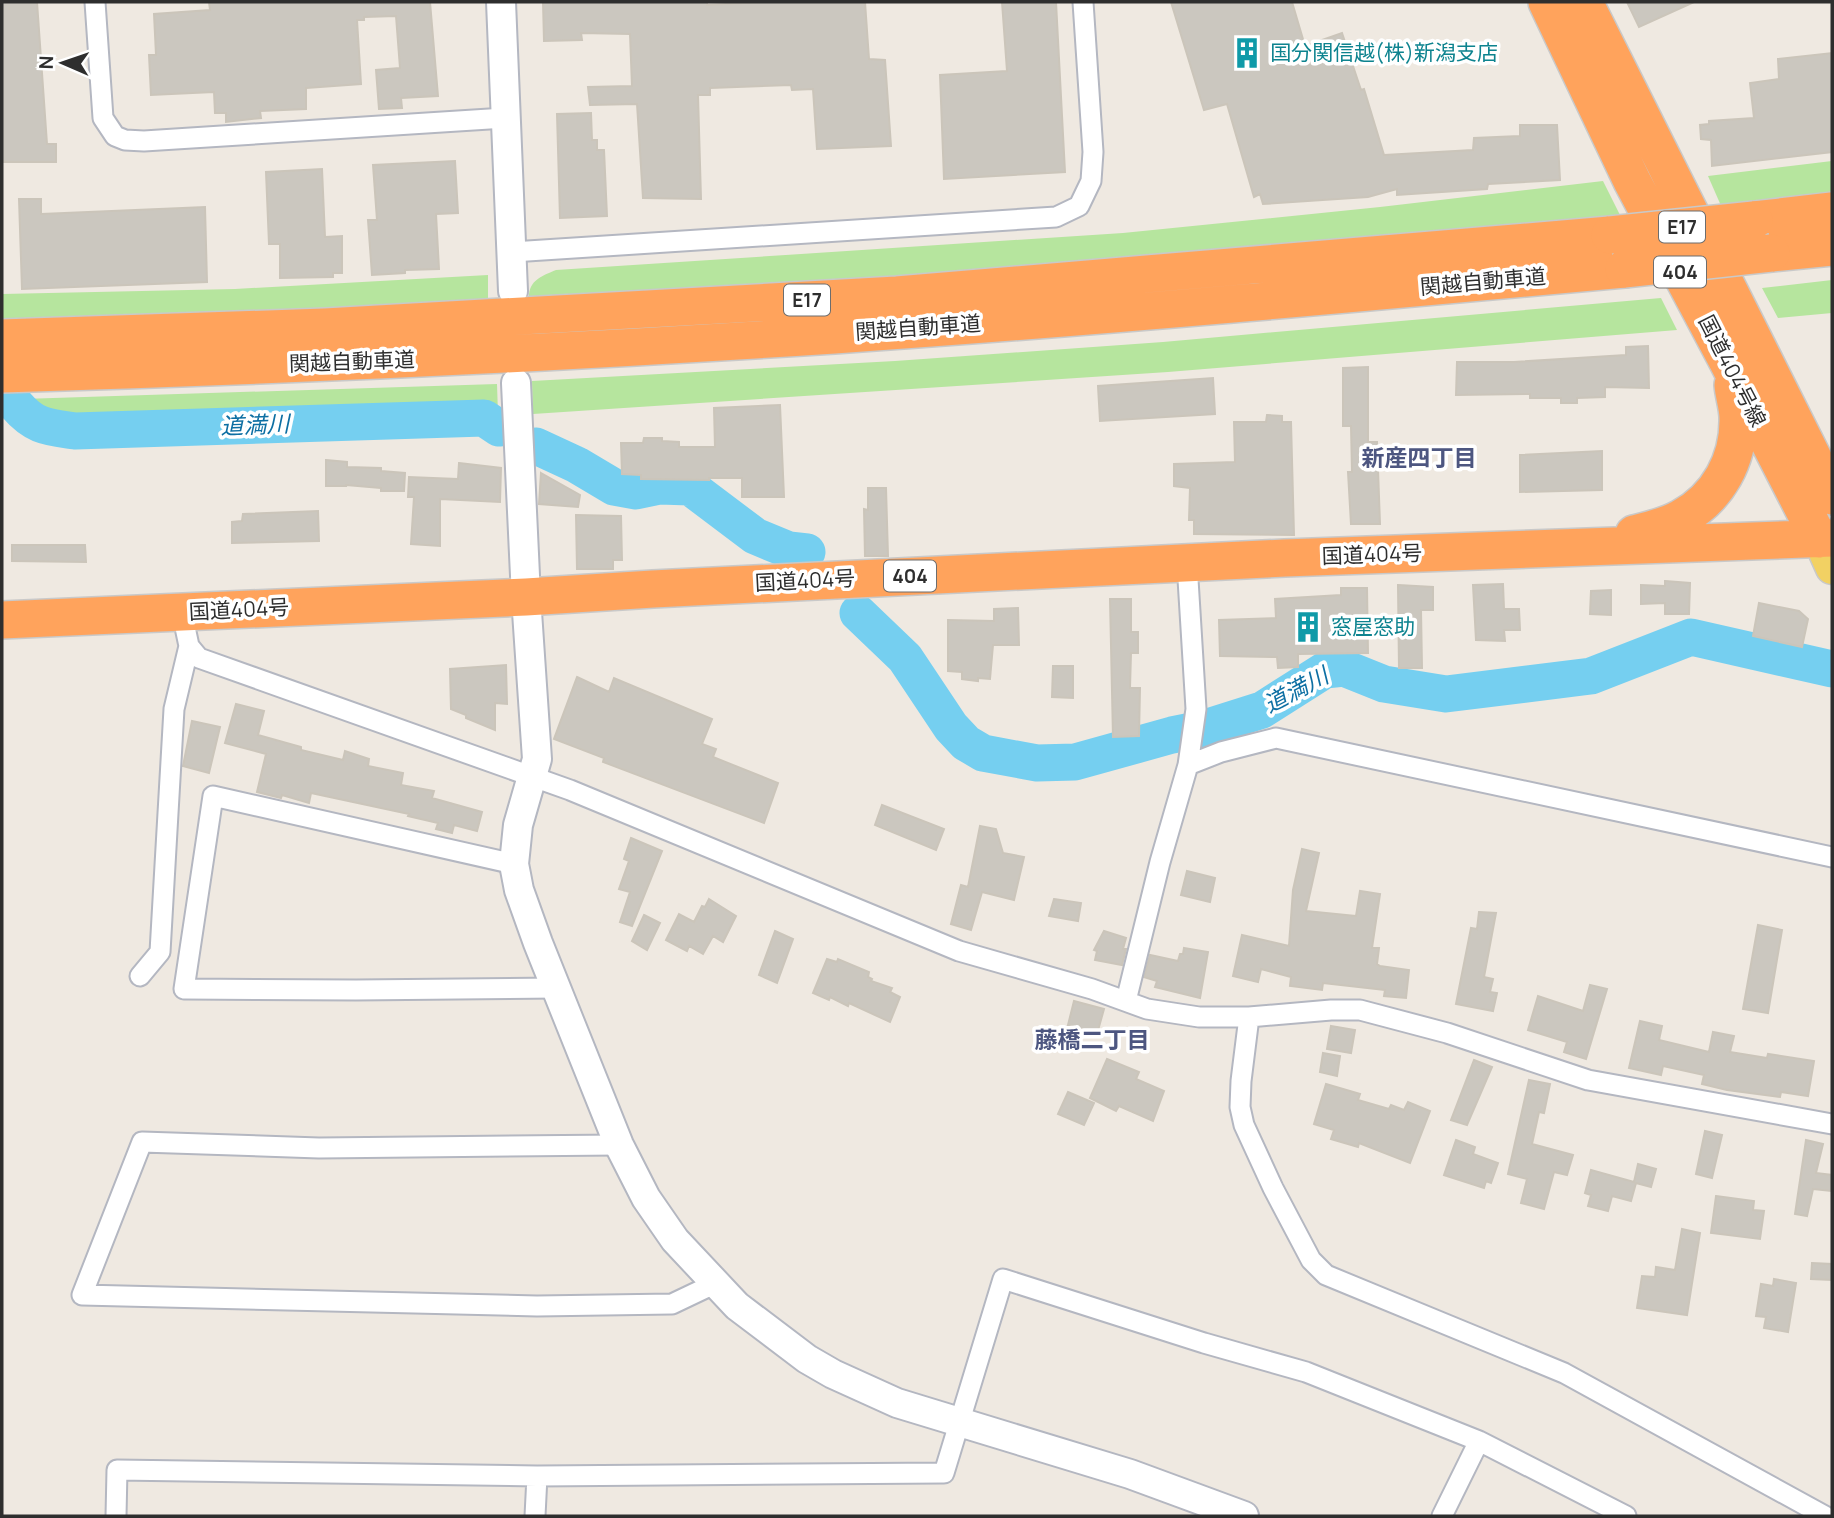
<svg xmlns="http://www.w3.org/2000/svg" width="1834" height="1518" viewBox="0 0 1834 1518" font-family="Manrope,'Noto Sans JP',sans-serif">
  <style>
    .green { fill: #b6e59e }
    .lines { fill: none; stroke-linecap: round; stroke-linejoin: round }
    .river { stroke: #75cff0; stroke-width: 37 }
    .building { fill: #cbc7bf; stroke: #cbc5ba; stroke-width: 2 }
    .street-casing { stroke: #b4b7c1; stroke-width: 23 }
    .secondary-casing { stroke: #b4b7c1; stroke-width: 32 }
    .primary-casing { stroke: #c9c9c9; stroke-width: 35 }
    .highway-casing { stroke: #c9c9c9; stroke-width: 40 }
    .street { stroke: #fff; stroke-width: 19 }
    .secondary { stroke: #fff; stroke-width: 28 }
    .primary { stroke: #f2d163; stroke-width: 32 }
    .highway { stroke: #ffa35c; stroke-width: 37 }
    .highway-bridge-casing { stroke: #c9c9c9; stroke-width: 40; stroke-linecap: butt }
    .highway-bridge { stroke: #ffa35c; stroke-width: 37 }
    .labels { text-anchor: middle; stroke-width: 7; stroke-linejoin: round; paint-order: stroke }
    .shield { fill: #fff; stroke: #6d6d6d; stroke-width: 2 }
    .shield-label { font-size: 19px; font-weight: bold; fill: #2e2e2e }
    .culture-label { font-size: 21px; fill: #0d838f; stroke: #fff; text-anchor: start }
    .street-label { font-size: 21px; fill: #2e2e2e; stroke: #fff }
    .water-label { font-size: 23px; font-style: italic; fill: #0d6fa3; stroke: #fff }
    .neighbourhood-label { font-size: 23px; font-weight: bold; fill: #4d5680; stroke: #fff }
  </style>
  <rect width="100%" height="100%" fill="#efe9e1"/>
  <path class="green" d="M 1832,161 L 1832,195 L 1722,208 L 1708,176 Z
    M 1603,181 L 1621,217 L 1003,271 L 529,297 C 529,280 542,276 556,270 L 1123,233 L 1380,207 Z
    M 488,275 L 488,300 L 235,312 L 2,319 L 2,294 L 235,289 Z
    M 1832,280 L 1832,313 L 1778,318 L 1762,288 Z
    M 1661,298 L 1677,330 L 1168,372 L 533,414 L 532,381 L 895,361 L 1163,342 Z
    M 497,384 L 498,414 L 75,427 C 50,422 34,425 22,399 Z"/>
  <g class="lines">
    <path class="river" d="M 16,405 C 35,427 47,427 75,431 L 484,418 L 499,428
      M 536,446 L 577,465 L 614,487 L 636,491 L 660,486 L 690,487 L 755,536 L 789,550 L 807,552
      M 858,613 L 905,658 L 951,727 L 966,743 L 983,753 L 1037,763 L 1075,762 L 1172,735 L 1202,729 L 1262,710 L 1325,670 L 1344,668 L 1384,684 L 1446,694 L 1591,676 L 1691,637 L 1832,669"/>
  </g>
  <path class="building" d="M 2,2 L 37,2 L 47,144 L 56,144 L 56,162 L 2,162 Z
    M 209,2 L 430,2 L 438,96 L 401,98 L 402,108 L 379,109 L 376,70 L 400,68 L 396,16 L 364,17 L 364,20 L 357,20 L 361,84 L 306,88 L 306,109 L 260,111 L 261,118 L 226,122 L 226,113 L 215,113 L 214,92 L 151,95 L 149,55 L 156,55 L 154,14 L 210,10 Z
    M 543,2 L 707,2 L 707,5 L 763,2 L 865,2 L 869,59 L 885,60 L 891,146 L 817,149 L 813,89 L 792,90 L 791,85 L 710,88 L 710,95 L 698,95 L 701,199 L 643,198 L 637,104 L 590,105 L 588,87 L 632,86 L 630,34 L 581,33 L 582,40 L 544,41 Z
    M 1002,2 L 1056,2 L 1065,172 L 944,179 L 940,75 L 1007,71 Z
    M 1171,2 L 1292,2 L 1305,46 L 1342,33 L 1361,90 L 1364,89 L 1384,155 L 1473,150 L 1474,138 L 1520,136 L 1520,125 L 1557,125 L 1560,180 L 1488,184 L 1487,189 L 1397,195 L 1397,189 L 1368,197 L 1263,204 L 1260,194 L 1254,197 L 1227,104 L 1204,110 Z
    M 1627,2 L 1694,2 L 1639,27 Z
    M 1832,53 L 1832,152 L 1712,166 L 1711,140 L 1701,139 L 1700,125 L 1709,124 L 1709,121 L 1754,118 L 1750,83 L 1779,79 L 1778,59 Z
    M 591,113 L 592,140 L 597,140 L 597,150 L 604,150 L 607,216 L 560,218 L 557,114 Z
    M 455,161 L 458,213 L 436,214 L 439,269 L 405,270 L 405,273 L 372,275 L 368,220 L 377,220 L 373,165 Z
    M 322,169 L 325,237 L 342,236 L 342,273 L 333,273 L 333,277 L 280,278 L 280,244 L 269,244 L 266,172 Z
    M 19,199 L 41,199 L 41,214 L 205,207 L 207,282 L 22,289 Z
    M 1648,346 L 1649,388 L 1605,387 L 1605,397 L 1577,398 L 1577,403 L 1561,403 L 1561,398 L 1530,398 L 1530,394 L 1456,395 L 1457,362 L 1514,362 L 1626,355 L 1626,347 Z
    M 1368,367 L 1368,442 L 1377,442 L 1380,524 L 1351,524 L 1348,472 L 1352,472 L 1351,426 L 1343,426 L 1343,368 Z
    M 1213,378 L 1215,414 L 1100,421 L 1098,386 Z
    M 780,405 L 784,497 L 742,497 L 742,478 L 709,478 L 709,480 L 641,479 L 641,475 L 622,474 L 621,443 L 643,443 L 644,438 L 662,438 L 662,441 L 679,442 L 679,447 L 715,447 L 714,408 Z
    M 1267,415 L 1282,416 L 1282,422 L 1291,422 L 1294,535 L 1194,534 L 1194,520 L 1189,520 L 1190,488 L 1174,486 L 1174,464 L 1235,462 L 1234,422 L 1266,422 Z
    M 1602,451 L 1602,490 L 1520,492 L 1520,455 Z
    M 326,460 L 347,462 L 347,467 L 381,468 L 381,471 L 405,473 L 404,491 L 381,491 L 381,488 L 346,485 L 346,486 L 326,486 Z
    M 459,463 L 501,468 L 500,502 L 440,499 L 440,546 L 411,544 L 414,497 L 408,497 L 409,477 L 458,479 Z
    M 541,473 L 580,495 L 578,507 L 539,504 Z
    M 868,488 L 886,488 L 888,556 L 865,556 L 864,509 L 868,510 Z
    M 318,511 L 319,541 L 232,543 L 232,522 L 242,521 L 243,514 Z
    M 576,515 L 621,516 L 622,560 L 613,560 L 613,569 L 577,569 Z
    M 12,545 L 85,545 L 86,562 L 12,561 Z
    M 1665,581 L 1690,583 L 1689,614 L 1665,614 L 1665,603 L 1641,604 L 1641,585 L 1665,586 Z
    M 1503,584 L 1504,609 L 1519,609 L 1520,630 L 1504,630 L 1505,641 L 1476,640 L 1473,585 Z
    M 1398,585 L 1433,587 L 1433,610 L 1421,610 L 1422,668 L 1399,668 Z
    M 1341,588 L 1367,588 L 1368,653 L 1298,654 L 1298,667 L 1278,668 L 1277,657 L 1220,656 L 1219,620 L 1276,618 L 1275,599 L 1341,595 Z
    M 1611,590 L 1611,615 L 1590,614 L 1591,591 Z
    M 1110,599 L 1131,599 L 1131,632 L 1138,632 L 1138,653 L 1131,653 L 1130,688 L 1140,688 L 1139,736 L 1113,737 Z
    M 1759,603 L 1799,611 L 1808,619 L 1802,647 L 1753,636 Z
    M 1018,608 L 1019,645 L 993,645 L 990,679 L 978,678 L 978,681 L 962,679 L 962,672 L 948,671 L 948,620 L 994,621 L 994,609 Z
    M 506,665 L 507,704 L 495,703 L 495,730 L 466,718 L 466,715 L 451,709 L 450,669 Z
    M 1053,666 L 1073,666 L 1073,698 L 1052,697 Z
    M 577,677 L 609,692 L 614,678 L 712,719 L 702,744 L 716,749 L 713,757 L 778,783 L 764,823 L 603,762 L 604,758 L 554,739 Z
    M 236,704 L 264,711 L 258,735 L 301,747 L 301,750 L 343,760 L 345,751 L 369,759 L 368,766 L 403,773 L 401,785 L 434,791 L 432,798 L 482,812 L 477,831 L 454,825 L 452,833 L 436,829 L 438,823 L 408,816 L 409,814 L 311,793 L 309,803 L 282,795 L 281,798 L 257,792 L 266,754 L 225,743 Z
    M 192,721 L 220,727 L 209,773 L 183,766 Z
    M 882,805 L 944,829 L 936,850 L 875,825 Z
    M 980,826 L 996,829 L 1003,853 L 1024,857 L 1014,900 L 982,892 L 971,930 L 951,924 L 961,885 L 968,887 Z
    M 631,838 L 662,851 L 632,926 L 620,922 L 630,892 L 619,889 L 629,861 L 624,859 Z
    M 1302,849 L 1319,853 L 1306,911 L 1356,916 L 1360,891 L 1380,894 L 1372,948 L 1379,948 L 1377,964 L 1380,966 L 1409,970 L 1406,998 L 1384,996 L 1385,990 L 1323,983 L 1322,990 L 1290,986 L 1291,977 L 1261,969 L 1258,982 L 1233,976 L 1242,935 L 1289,946 L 1293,890 Z
    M 1187,871 L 1215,878 L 1210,902 L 1181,895 Z
    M 709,899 L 736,916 L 723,942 L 713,936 L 703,954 L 689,946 L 687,951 L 666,940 L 679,914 L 694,922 L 702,906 L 705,907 Z
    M 1054,899 L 1081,903 L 1078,921 L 1049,916 Z
    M 1479,912 L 1496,913 L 1484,977 L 1493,979 L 1490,992 L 1497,993 L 1493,1011 L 1456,1004 L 1471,928 L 1477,929 Z
    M 644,915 L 660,923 L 647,950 L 632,941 Z
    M 1758,925 L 1782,930 L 1768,1013 L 1743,1009 Z
    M 775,931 L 793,939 L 777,983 L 759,975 Z
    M 1104,931 L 1126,938 L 1123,949 L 1126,949 L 1122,965 L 1095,960 L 1097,951 L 1094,950 Z
    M 1184,948 L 1208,952 L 1200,998 L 1155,987 L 1157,981 L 1144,977 L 1150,955 L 1178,961 L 1180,954 L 1183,954 Z
    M 827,959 L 837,962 L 838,959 L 869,972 L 868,977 L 872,979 L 871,981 L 892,988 L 890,992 L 900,997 L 890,1022 L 849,1003 L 848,1006 L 830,997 L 829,1000 L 813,993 Z
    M 1590,985 L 1607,989 L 1586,1059 L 1564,1052 L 1567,1042 L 1528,1030 L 1538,996 L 1583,1011 Z
    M 1074,1001 L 1104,1009 L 1097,1034 L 1068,1025 Z
    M 1640,1021 L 1662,1026 L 1659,1040 L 1709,1052 L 1713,1032 L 1734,1036 L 1730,1052 L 1767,1058 L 1768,1054 L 1814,1061 L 1808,1096 L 1781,1092 L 1780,1097 L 1727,1090 L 1702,1084 L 1704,1075 L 1663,1066 L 1661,1075 L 1629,1068 Z
    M 1331,1026 L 1355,1030 L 1351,1053 L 1327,1049 Z
    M 1323,1053 L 1340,1056 L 1337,1076 L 1320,1072 Z
    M 1107,1059 L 1139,1072 L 1136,1079 L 1164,1091 L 1153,1121 L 1119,1106 L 1116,1111 L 1090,1098 Z
    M 1474,1060 L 1492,1067 L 1467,1125 L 1451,1120 Z
    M 1529,1080 L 1550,1084 L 1544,1113 L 1539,1112 L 1532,1144 L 1573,1155 L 1567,1175 L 1554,1172 L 1544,1209 L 1521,1203 L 1527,1179 L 1508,1174 Z
    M 1326,1084 L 1360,1094 L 1358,1100 L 1389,1109 L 1391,1105 L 1404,1110 L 1408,1102 L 1430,1111 L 1410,1163 L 1359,1143 L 1358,1147 L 1331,1139 L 1334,1130 L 1314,1124 Z
    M 1068,1092 L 1094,1103 L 1084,1125 L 1058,1114 Z
    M 1705,1131 L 1722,1135 L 1712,1178 L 1696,1174 Z
    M 1456,1140 L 1475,1147 L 1473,1154 L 1498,1163 L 1491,1183 L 1486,1181 L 1484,1188 L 1444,1175 Z
    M 1806,1140 L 1823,1144 L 1816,1173 L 1832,1175 L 1831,1191 L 1813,1189 L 1807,1216 L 1795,1214 Z
    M 1638,1164 L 1656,1169 L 1651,1187 L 1636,1183 L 1631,1201 L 1612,1196 L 1608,1211 L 1588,1206 L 1591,1195 L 1585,1193 L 1591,1170 L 1634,1182 Z
    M 1716,1196 L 1754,1201 L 1753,1210 L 1764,1211 L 1760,1239 L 1711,1233 Z
    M 1682,1229 L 1700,1233 L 1687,1315 L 1637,1308 L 1642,1276 L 1655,1277 L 1656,1267 L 1675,1270 Z
    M 1812,1263 L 1832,1264 L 1832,1280 L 1811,1279 Z
    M 1774,1279 L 1796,1283 L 1788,1332 L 1764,1328 L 1766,1317 L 1756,1316 L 1761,1284 L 1773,1286 Z"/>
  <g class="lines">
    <defs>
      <path id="street" d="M 95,2 L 103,118 L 115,136 L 125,140 L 144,141 L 505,118
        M 512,252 L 1056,217 L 1079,206 L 1091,181 L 1093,152 L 1083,2
        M 182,613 L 189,646 L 199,658 L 570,790 L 959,951 L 1092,989 L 1147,1009 L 1199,1017 L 1249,1017 L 1331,1010 L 1360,1010 L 1447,1033 L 1588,1080 L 1832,1124
        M 1188,765 L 1221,752 L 1276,738 L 1832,857
        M 514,864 L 213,796 L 184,989 L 356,990 L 557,988
        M 140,976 L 160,952 L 174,709 L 189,646
        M 1126,1001 L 1160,862 L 1188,765 L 1196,709 L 1187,563
        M 1249,1017 L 1241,1081 L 1240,1107 L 1244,1125 L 1273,1188 L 1311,1260 L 1326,1275 L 1564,1373 L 1825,1516
        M 619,1145 L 319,1148 L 142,1142 L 82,1295 L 537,1306 L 672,1304 L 714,1284
        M 116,1516 L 117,1470 L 537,1476 L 944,1473 L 1003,1279 L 1204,1343 L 1306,1372 L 1479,1441 L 1626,1516
        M 535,1516 L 537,1476
        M 1442,1516 L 1479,1441"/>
      <path id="secondary" d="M 501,2 L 513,291
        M 516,383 L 526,597 L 537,759 L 518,825 L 514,864 L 519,890 L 538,943 L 619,1145 L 646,1198 L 675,1240 L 737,1306 L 807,1359 L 833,1374 L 897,1403 L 1130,1474 L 1244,1516"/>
      <path id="primary" d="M 1819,539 L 1832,568"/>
      <path id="highway" d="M 1547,2 L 1632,181 L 1728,362 L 1819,539
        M 1584,2 L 1832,496
        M 1754,220 L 1832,211
        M 1771,253 L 1832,247
        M 2,338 L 325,327 L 897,295 L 1610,235
        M 2,374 C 279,366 557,353 834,335 C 1098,317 1361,293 1624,269
        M 1634,534 C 1650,530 1667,526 1681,518 C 1718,498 1739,460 1738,418 C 1738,407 1734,396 1733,385
        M 2,620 L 526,597 L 653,589 L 1285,558 L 1832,538"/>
    </defs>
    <use href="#street" class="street-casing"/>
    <use href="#secondary" class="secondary-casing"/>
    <use href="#primary" class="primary-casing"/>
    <use href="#highway" class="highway-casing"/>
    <use href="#street" class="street"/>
    <use href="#secondary" class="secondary"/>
    <use href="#primary" class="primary"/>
    <use href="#highway" class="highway"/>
    <defs>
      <path id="highway-bridge" d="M 1610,235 L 1754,220
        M 1624,269 L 1771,253"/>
    </defs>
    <use href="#highway-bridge" class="highway-bridge-casing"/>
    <use href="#highway-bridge" class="highway-bridge"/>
  </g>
  <defs>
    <symbol id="building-bare" viewBox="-9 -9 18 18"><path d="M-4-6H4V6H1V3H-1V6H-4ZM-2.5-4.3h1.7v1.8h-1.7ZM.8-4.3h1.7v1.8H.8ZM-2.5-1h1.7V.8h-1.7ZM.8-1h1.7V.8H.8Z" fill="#0f9aa8" stroke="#fff" stroke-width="2.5" paint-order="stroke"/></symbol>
  </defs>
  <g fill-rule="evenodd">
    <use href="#building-bare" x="1225" y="31" width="44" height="44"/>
    <use href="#building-bare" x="1286" y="605" width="44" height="44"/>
  </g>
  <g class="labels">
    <g class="shield">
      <rect x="1659" y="211.5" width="46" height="31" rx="5"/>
      <rect x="1654" y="256.5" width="52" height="31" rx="5"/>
      <rect x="784" y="284.5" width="46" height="31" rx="5"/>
      <rect x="884" y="560.5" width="52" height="31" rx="5"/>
    </g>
    <g class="shield-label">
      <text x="1682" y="234">E17</text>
      <text x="1680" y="279">404</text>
      <text x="807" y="307">E17</text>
      <text x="910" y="583">404</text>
    </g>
    <g class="culture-label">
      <text x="1270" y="60">国分関信越(株)新潟支店</text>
      <text x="1331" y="634">窓屋窓助</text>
    </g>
    <g class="street-label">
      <text transform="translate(1483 282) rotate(-5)" y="7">関越自動車道</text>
      <text transform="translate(918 328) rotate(-4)" y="7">関越自動車道</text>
      <text transform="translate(352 362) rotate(-2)" y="7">関越自動車道</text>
      <text transform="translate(1732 371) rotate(63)" y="7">国道404号線</text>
      <text transform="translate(1372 555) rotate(-2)" y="7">国道404号</text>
      <text transform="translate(805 581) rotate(-3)" y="7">国道404号</text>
      <text transform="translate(239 610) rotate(-3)" y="7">国道404号</text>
    </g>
    <g class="water-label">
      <text transform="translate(255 425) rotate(-2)" y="8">道満川</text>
      <text transform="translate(1296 690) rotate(-28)" y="8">道満川</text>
    </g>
    <g class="neighbourhood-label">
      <text x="1419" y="466">新産四丁目</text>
      <text x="1092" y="1048">藤橋二丁目</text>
    </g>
  </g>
  <rect width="1834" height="1518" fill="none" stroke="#2e2e2e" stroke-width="7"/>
  <g transform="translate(63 63) rotate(272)" stroke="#ffffff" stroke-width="5" paint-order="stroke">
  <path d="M0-5L12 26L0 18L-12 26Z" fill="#2e2e2e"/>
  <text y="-10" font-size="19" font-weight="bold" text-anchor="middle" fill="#2e2e2e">N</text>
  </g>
</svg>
